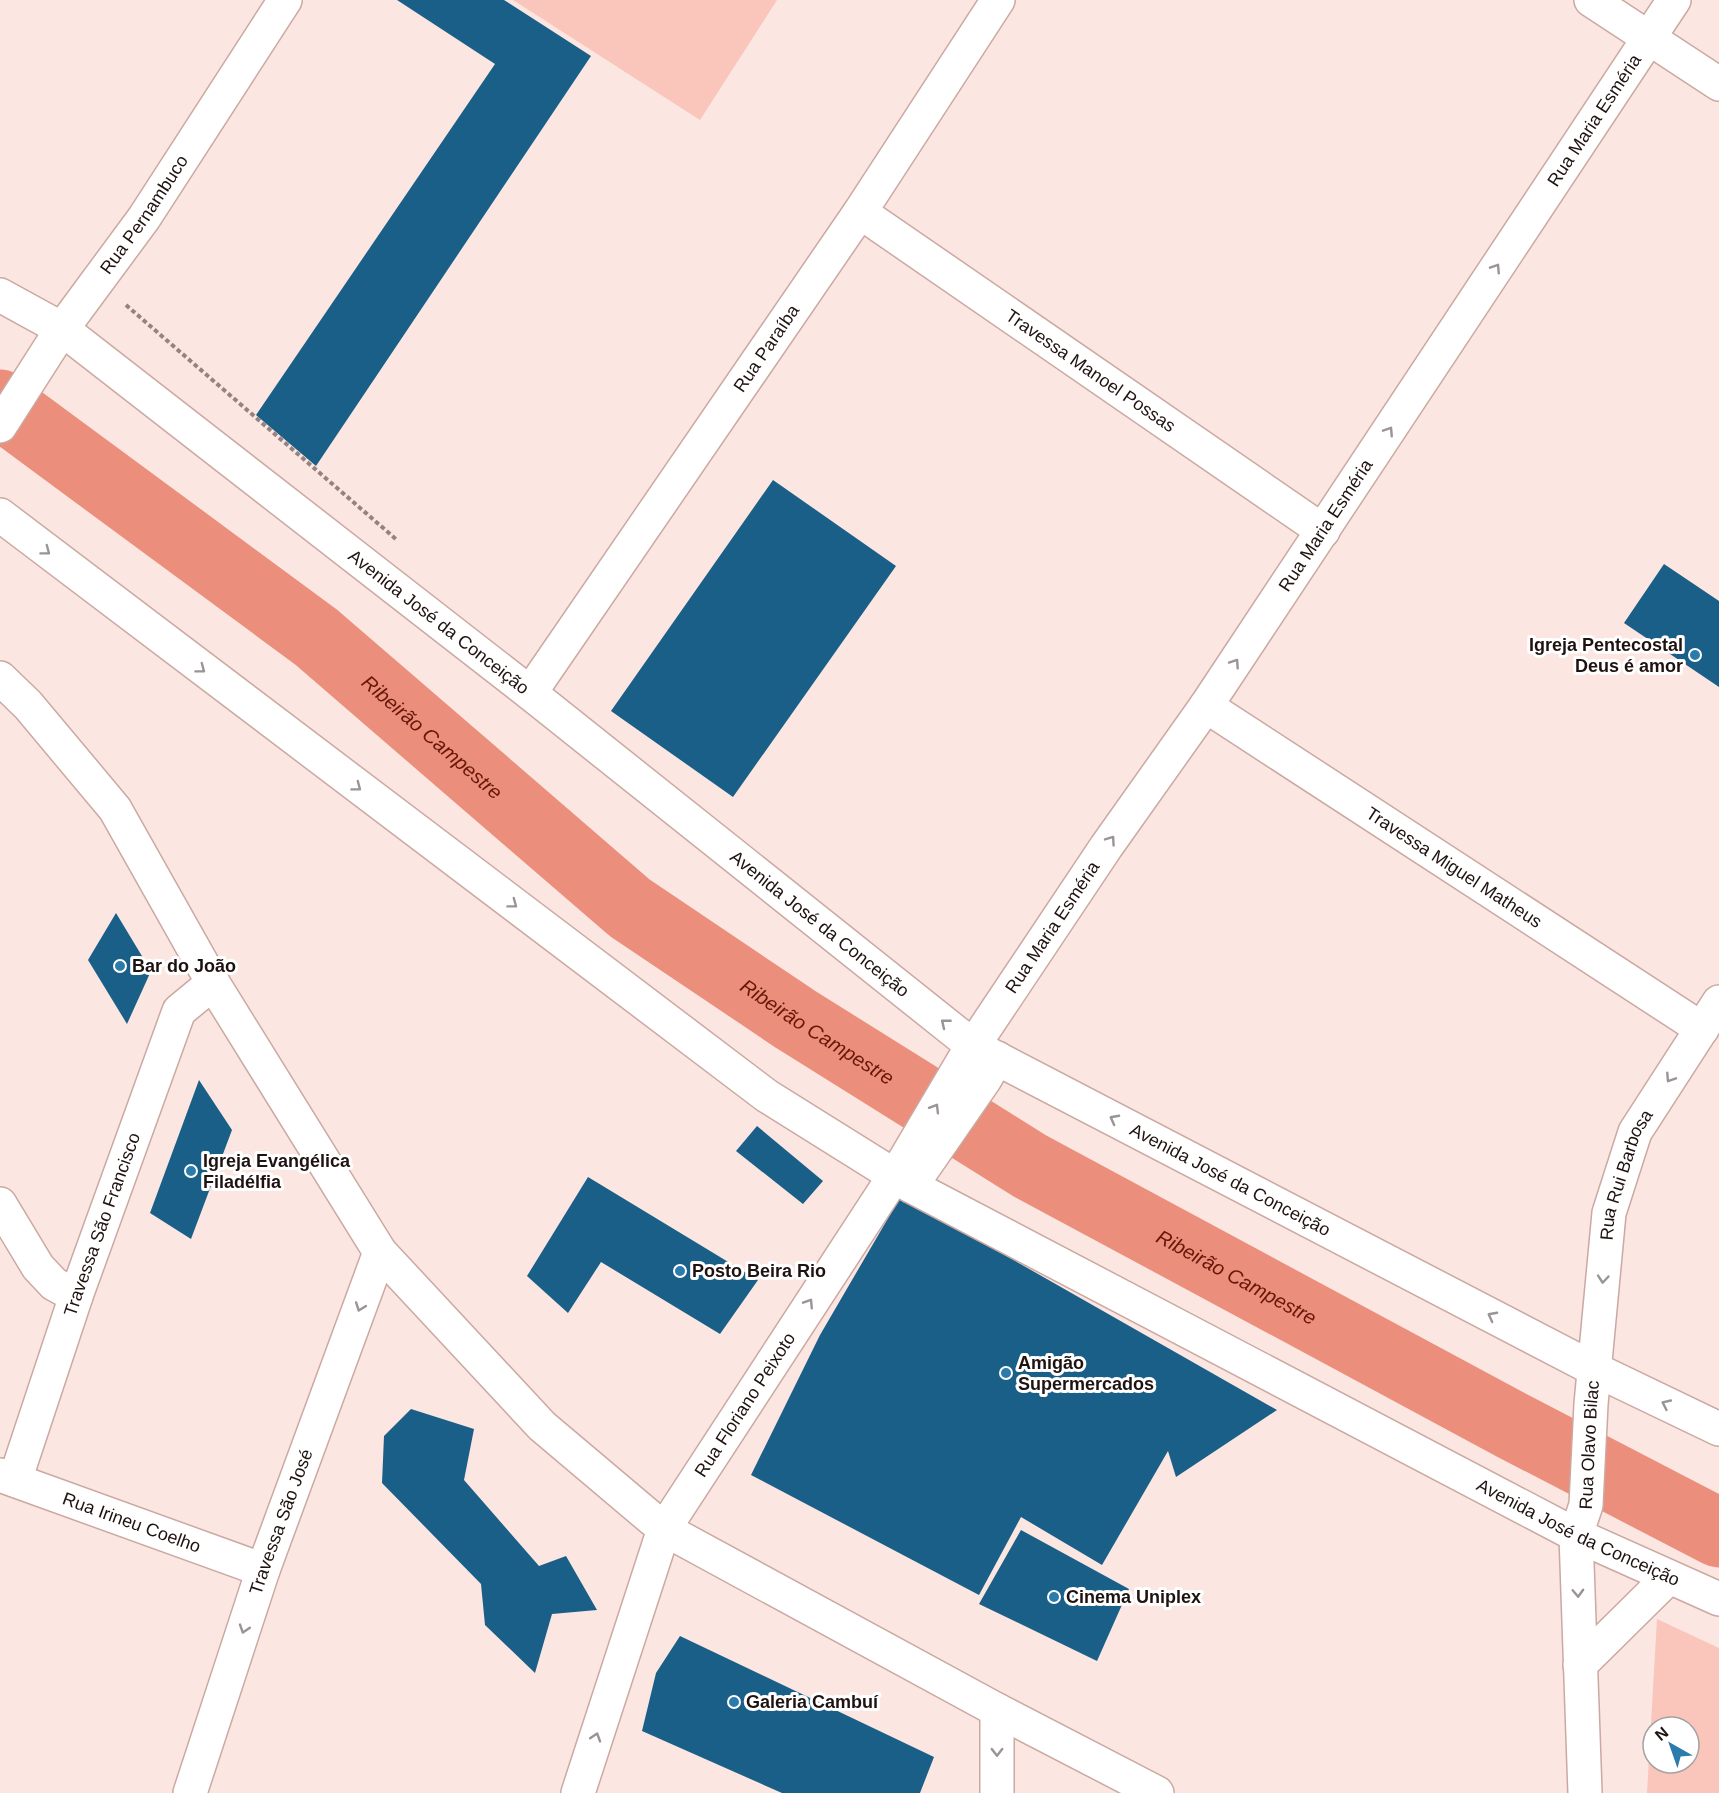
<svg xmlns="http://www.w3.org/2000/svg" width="1719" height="1793" viewBox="0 0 1719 1793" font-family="Helvetica,sans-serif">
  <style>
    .green { fill: #fac6bb; fill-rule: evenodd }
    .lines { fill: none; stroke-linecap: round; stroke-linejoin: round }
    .river { stroke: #eb8e7b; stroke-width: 69 }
    .building { fill: #1a5f88 }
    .minor-casing { stroke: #cba9a2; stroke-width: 36 }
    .major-casing { stroke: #cba9a2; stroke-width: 36 }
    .path { stroke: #948380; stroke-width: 4; stroke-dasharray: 4.5 3; stroke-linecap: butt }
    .minor { stroke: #fff; stroke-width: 33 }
    .major { stroke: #fff; stroke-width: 33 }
    .oneway { stroke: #9a9594 }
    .poi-dot { fill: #2b7bac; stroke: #fff; stroke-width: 2 }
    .labels { text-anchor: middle; stroke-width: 6; stroke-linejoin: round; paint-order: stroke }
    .street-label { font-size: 18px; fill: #1f1311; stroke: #fff }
    .poi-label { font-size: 18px; font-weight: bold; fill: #1f1311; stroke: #fff; text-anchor: start }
    .water-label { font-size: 20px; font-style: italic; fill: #681608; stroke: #fff }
  </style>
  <rect width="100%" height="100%" fill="#fbe6e1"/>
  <path class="green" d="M 513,0 L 777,0 L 700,120 Z
    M 1657,1619 L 1719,1648 L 1719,1793 L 1647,1793 ZM 1653,1727 L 1689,1727 L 1689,1763 L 1653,1763 Z"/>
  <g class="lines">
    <path class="river" id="s1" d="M 0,404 L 316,637 L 630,908 L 795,1019 L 1030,1166 L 1513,1426 L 1719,1533"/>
  </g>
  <path class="building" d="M 397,0 L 504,0 L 591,56 L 316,466 L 256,415 L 495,64 Z
    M 773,480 L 896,566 L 733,797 L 611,711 Z
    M 1664,564 L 1719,601 L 1719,687 L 1624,623 Z
    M 116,913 L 151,971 L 127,1024 L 88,960 Z
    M 199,1080 L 232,1130 L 191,1239 L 150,1213 Z
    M 757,1126 L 823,1181 L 803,1204 L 736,1151 Z
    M 588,1177 L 758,1280 L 720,1334 L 601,1262 L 568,1313 L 527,1276 Z
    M 901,1196 L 1277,1410 L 1176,1477 L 1168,1451 L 1102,1565 L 1021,1517 L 979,1595 L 751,1475 L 820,1335 Z
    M 411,1409 L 474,1429 L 464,1480 L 539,1566 L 566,1556 L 597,1610 L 552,1614 L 535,1673 L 485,1625 L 481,1584 L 382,1483 L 384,1436 Z
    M 1021,1530 L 1129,1589 L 1097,1661 L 979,1604 Z
    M 680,1636 L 934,1757 L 920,1793 L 782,1793 L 642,1731 L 656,1673 Z"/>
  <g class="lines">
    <defs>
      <g id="minor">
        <path d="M 1591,0 L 1719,84"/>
        <path id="s2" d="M 860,212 L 1323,531"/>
        <path id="s3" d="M 0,295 L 62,329 L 530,693 L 973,1046 L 1594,1369 L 1719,1429"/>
        <path id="s4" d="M 0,515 L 767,1096 L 911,1186 L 1576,1535 L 1719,1599"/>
        <path id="s5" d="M 530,693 L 860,212 L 998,0"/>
        <path id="s6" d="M 1206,706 L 1702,1029"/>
        <path d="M 911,1186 L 985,1079 L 997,1058"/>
        <path d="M 0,1204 L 38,1267 L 54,1284 L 76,1296"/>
        <path id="s7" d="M 0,1475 L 263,1570"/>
        <path id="s8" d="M 15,1480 L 76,1296 L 179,1011 L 213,983"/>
        <path d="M 664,1529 L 997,1710 L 1157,1793"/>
        <path d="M 1580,1665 L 1669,1577"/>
        <path d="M 997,1793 L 997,1710"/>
        <path id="s9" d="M 1585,1793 L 1576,1535 L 1586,1505 L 1591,1404 L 1609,1213 L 1635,1132 L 1719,1002"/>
      </g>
      <g id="major">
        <path id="s10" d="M 0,426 L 62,329 L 144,218 L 285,0"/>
        <path d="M 0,678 L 28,705 L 115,809 L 213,983 L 380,1252 L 542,1426 L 664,1529"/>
        <path id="s11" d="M 190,1793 L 263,1570 L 380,1252"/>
        <path id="s12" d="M 578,1793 L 664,1529 L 906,1158 L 965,1058 L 1106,847 L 1206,706 L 1674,0"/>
      </g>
    </defs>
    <use href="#minor" class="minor-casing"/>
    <use href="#major" class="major-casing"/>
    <path class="path" d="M 126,305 L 397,540"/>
    <use href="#minor" class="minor"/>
    <use href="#major" class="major"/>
  </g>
  <defs><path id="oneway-chevron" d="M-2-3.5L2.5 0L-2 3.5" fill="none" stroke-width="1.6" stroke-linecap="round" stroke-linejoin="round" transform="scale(1.5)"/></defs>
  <g class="oneway">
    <use href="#oneway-chevron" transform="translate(1496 268) rotate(-57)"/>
    <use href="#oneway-chevron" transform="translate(1389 431) rotate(-57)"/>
    <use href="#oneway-chevron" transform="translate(46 551) rotate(37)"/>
    <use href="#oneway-chevron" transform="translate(1235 663) rotate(-56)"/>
    <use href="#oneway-chevron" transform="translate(201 669) rotate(37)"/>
    <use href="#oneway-chevron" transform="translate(357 787) rotate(37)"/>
    <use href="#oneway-chevron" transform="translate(1111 840) rotate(-55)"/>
    <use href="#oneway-chevron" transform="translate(513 904) rotate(37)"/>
    <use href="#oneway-chevron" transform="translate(945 1023) rotate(-141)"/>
    <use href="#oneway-chevron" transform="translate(1670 1078) rotate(123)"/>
    <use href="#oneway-chevron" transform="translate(935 1108) rotate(-59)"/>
    <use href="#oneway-chevron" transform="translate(1114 1119) rotate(-152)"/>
    <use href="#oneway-chevron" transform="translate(1603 1279) rotate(95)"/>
    <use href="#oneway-chevron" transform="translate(809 1303) rotate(-57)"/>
    <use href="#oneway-chevron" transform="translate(360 1307) rotate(110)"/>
    <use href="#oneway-chevron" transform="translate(1492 1316) rotate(-152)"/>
    <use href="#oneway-chevron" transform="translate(1666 1404) rotate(-155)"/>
    <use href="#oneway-chevron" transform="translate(1578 1593) rotate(88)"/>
    <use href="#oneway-chevron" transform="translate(244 1629) rotate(108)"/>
    <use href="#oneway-chevron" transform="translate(596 1737) rotate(-72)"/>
    <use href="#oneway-chevron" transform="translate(997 1752) rotate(90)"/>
  </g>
  <g class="poi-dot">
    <circle cx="1695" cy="655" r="6"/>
    <circle cx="120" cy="966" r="6"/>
    <circle cx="191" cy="1171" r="6"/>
    <circle cx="680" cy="1271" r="6"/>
    <circle cx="1006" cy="1373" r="6"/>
    <circle cx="1054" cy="1597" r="6"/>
    <circle cx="734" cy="1702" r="6"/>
  </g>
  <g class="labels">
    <g class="street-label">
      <text dy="6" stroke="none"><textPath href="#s12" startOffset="1966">Rua Maria Esméria</textPath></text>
      <text dy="6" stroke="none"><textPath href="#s10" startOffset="256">Rua Pernambuco</textPath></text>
      <text dy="6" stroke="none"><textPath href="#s5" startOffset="418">Rua Paraíba</textPath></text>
      <text dy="6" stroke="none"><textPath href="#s2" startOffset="280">Travessa Manoel Possas</textPath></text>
      <text dy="6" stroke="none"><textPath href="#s12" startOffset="1480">Rua Maria Esméria</textPath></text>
      <text dy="6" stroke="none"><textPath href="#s3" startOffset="548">Avenida José da Conceição</textPath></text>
      <text dy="6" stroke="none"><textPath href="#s6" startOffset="296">Travessa Miguel Matheus</textPath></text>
      <text dy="6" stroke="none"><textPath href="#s3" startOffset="1034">Avenida José da Conceição</textPath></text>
      <text dy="6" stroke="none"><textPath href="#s12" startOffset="994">Rua Maria Esméria</textPath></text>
      <text dy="6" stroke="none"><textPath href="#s9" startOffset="624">Rua Rui Barbosa</textPath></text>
      <text dy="6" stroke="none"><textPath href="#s3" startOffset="1520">Avenida José da Conceição</textPath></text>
      <text dy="6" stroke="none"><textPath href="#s8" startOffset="270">Travessa São Francisco</textPath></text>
      <text dy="6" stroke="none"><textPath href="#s12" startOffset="426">Rua Floriano Peixoto</textPath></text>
      <text dy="6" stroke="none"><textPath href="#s9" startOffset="350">Rua Olavo Bilac</textPath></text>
      <text dy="6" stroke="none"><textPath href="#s11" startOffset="286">Travessa São José</textPath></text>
      <text dy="6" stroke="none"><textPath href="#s7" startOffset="140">Rua Irineu Coelho</textPath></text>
      <text dy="6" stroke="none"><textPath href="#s4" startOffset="1884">Avenida José da Conceição</textPath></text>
    </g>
    <g class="poi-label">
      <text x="1683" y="651" text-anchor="end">Igreja Pentecostal<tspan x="1683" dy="21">Deus é amor</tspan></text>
      <text x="132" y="972">Bar do João</text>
      <text x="203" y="1167">Igreja Evangélica<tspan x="203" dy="21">Filadélfia</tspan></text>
      <text x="692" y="1277">Posto Beira Rio</text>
      <text x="1018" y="1369">Amigão<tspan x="1018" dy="21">Supermercados</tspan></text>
      <text x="1066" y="1603">Cinema Uniplex</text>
      <text x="746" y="1708">Galeria Cambuí</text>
    </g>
    <g class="water-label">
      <text dy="7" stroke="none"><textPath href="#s1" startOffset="546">Ribeirão Campestre</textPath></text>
      <text dy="7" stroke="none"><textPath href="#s1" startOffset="1032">Ribeirão Campestre</textPath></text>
      <text dy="7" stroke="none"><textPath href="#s1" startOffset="1518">Ribeirão Campestre</textPath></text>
    </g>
  </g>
  <g transform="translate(1671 1745) rotate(320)"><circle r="28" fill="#ffffff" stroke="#a5a1a0" stroke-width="1.5"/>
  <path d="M0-4.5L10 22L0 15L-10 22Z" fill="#2b7bac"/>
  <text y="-9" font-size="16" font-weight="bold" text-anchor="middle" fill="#1f1311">N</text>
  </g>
</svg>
